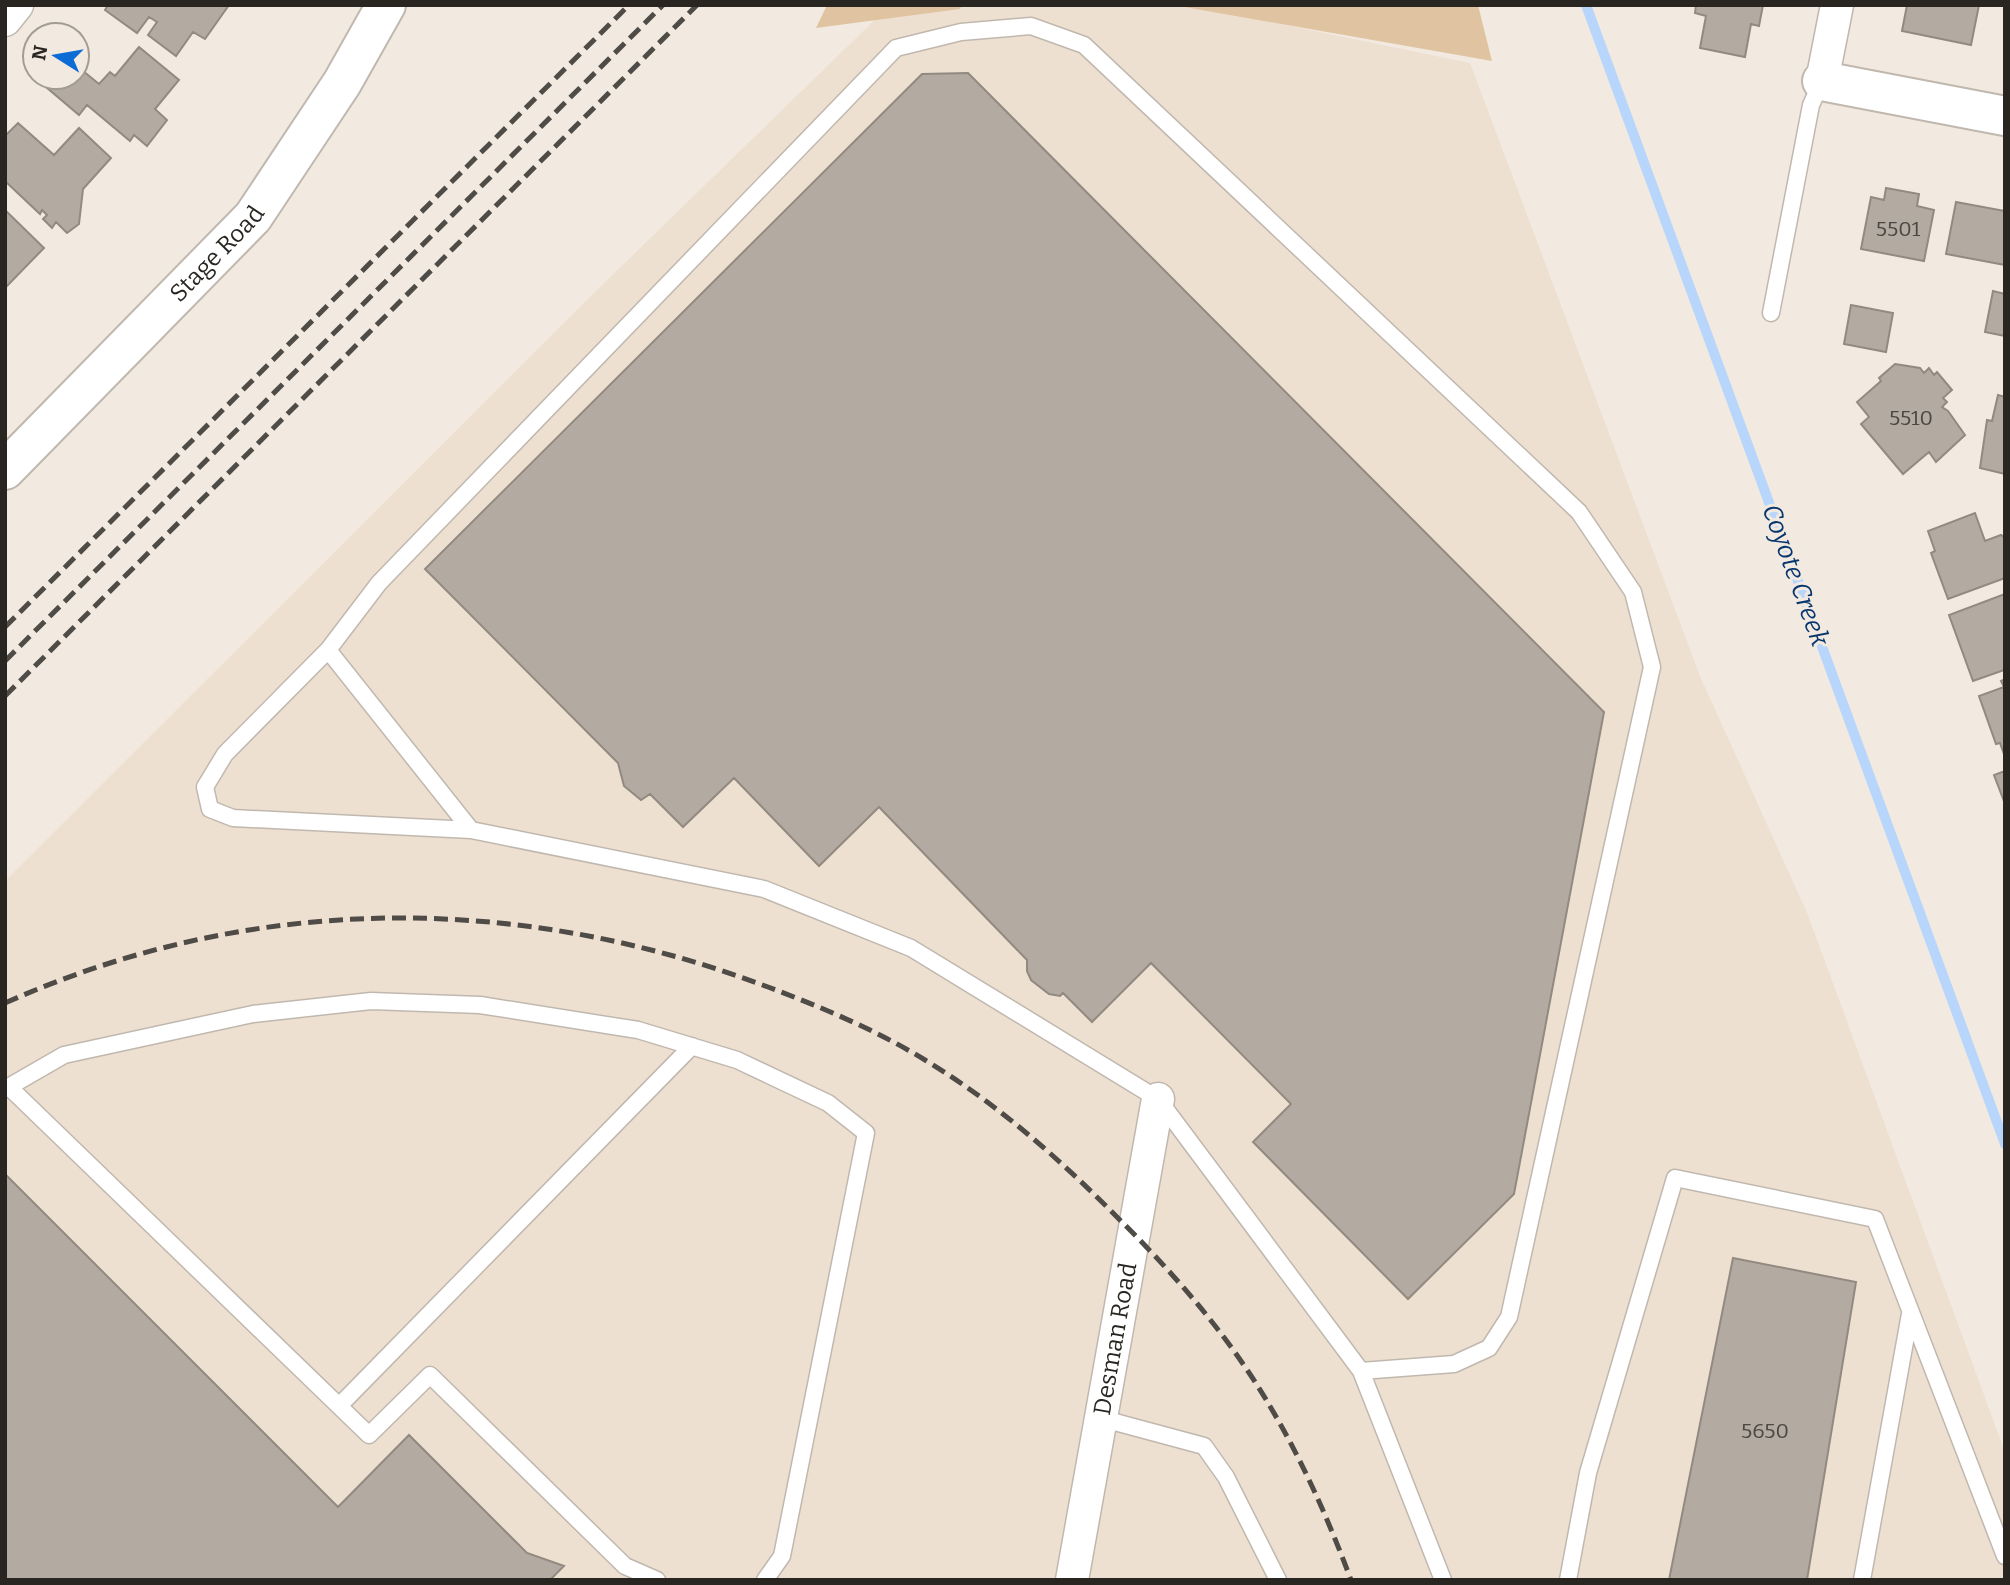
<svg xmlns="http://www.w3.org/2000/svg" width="2010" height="1585" viewBox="0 0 2010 1585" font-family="Bitter,serif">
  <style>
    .built { fill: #eee0d0 }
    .green { fill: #e0c4a1 }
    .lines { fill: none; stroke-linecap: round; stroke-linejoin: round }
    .stream { stroke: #b8d5fc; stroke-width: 10 }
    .building { fill: #b3aba2; stroke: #928a81; stroke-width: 2 }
    .service-casing { stroke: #c0b8af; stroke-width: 19 }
    .minor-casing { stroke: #c0b8af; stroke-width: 35 }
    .tertiary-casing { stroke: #c0b8af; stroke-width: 42 }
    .secondary-casing { stroke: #c0b8af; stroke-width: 42 }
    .service { stroke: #fff; stroke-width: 16 }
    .minor { stroke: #fff; stroke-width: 32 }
    .tertiary { stroke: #fff; stroke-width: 38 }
    .secondary { stroke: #fff; stroke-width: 38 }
    .rail { stroke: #4f4b46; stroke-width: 5; stroke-dasharray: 14 7; stroke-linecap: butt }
    .labels { text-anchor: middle; stroke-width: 6; stroke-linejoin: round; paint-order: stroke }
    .number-label { font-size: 21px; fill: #4c4742 }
    .street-label { font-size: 24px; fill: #292622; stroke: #f2eae0 }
    .water-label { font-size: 26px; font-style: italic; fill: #07366e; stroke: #f2eae0 }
  </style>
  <rect width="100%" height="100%" fill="#f2eae0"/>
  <path class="built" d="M 1188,5 L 1470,63 L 1700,676 L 1808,915 L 2005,1452 L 2005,1580 L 5,1580 L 5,881 L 596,291 L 889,6 Z"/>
  <path class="green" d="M 827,5 L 962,5 L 960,9 L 816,28 Z
    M 1173,5 L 1478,5 L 1492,61 Z"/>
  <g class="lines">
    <path class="stream" d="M 1586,5 L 2005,1144"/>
  </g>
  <path class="building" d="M 108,5 L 229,5 L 205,39 L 193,32 L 176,56 L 148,35 L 157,22 L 149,17 L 137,33 L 105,10 Z
    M 1696,5 L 1763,5 L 1759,26 L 1751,24 L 1745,57 L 1700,48 L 1706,16 L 1695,13 Z
    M 1907,5 L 1979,5 L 1971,45 L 1902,31 Z
    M 139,47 L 179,80 L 155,109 L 167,120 L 147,146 L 134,135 L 130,141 L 87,105 L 79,115 L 46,87 L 54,77 L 77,77 L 77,66 L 99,84 L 110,72 L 115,76 Z
    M 968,73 L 1604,712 L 1514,1194 L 1408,1299 L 1253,1142 L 1291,1104 L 1151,963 L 1092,1022 L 1063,993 L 1060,996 L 1049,994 L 1031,980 L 1027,971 L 1027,960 L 879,807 L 819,866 L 734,778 L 683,827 L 650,794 L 641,800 L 624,786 L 618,763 L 425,569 L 922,74 Z
    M 18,123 L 54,155 L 79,128 L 111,158 L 83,189 L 79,224 L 67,233 L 56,222 L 52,228 L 43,219 L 47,215 L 42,210 L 40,214 L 5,181 L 5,136 Z
    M 1886,188 L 1919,194 L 1917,206 L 1934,210 L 1924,261 L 1861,249 L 1871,197 L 1884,200 Z
    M 1956,202 L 2005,211 L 2005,265 L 1946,254 Z
    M 5,210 L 44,248 L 5,288 Z
    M 1993,291 L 2005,294 L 2005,336 L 1985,332 Z
    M 1851,305 L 1893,313 L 1886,352 L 1844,344 Z
    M 1895,364 L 1920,368 L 1924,373 L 1929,368 L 1934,375 L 1937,372 L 1952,390 L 1943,398 L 1947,402 L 1942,407 L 1948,411 L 1965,435 L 1936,462 L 1929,452 L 1903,474 L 1861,424 L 1869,417 L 1857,402 L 1881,381 L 1879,378 Z
    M 1998,395 L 2005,397 L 2005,474 L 1980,468 L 1987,420 L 1992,421 Z
    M 1975,513 L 1985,541 L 2001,535 L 2005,538 L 2005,578 L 1948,599 L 1931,553 L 1935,551 L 1928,531 Z
    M 2005,594 L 2005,673 L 2004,670 L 1973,681 L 1949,615 Z
    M 2005,679 L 2005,757 L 2000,743 L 1996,744 L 1979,696 L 2004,687 L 2001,681 Z
    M 2005,771 L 2005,804 L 1994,775 Z
    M 5,1174 L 338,1507 L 409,1435 L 527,1553 L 564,1566 L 550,1580 L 5,1580 Z
    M 1733,1258 L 1856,1282 L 1807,1580 L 1669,1580 Z"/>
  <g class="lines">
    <defs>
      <path id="service" d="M 1771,313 L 1811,105 L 1822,81
        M 328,650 L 379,583 L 896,48 L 961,32 L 1031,26 L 1084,45 L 1579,512 L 1633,592 L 1652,667 L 1509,1317 L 1489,1348 L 1454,1364 L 1361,1371 L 1443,1580
        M 471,830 L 328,650 L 225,754 L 205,787 L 210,809 L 233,818 L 471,830 L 764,889 L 911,948 L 1158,1099 L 1361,1371
        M 9,1087 L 369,1435 L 430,1375 L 625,1566 L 657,1580
        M 5,1089 L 64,1055 L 253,1014 L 371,1001 L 480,1005 L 638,1030 L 737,1060 L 828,1103 L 866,1133 L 782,1556 L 765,1580
        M 339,1406 L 692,1046
        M 1100,1418 L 1204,1446 L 1226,1477 L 1278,1580
        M 1568,1580 L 1588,1473 L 1675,1178 L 1875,1219 L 2005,1556
        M 1862,1580 L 1910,1314"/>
      <g id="minor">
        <path d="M 5,20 L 17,5"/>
        <path d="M 1822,81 L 1837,5"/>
        <path id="s1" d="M 1072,1580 L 1158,1099"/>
      </g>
      <path id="tertiary" d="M 1822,81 L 2005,116"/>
      <g id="secondary">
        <path id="s2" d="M 5,470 L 253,217 L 342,83 L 386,5"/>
      </g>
    </defs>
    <use href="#service" class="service-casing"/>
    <use href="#minor" class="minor-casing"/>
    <use href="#tertiary" class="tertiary-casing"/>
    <use href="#secondary" class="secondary-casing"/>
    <use href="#service" class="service"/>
    <use href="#minor" class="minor"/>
    <use href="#tertiary" class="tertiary"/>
    <use href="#secondary" class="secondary"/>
    <path class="rail" d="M 5,627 L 629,5
      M 5,661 L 663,5
      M 5,696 L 697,5
      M 5,1003 C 251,893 517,892 768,987 C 821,1007 876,1030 925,1060 C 998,1104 1062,1161 1122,1222 C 1178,1278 1231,1339 1271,1408 C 1303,1462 1329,1521 1351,1580"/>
  </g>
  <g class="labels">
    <g class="number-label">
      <text x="1898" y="236">5501</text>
      <text x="1911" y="425">5510</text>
      <text x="1765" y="1438">5650</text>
    </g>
    <g class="street-label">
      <text dy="8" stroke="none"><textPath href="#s2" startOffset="303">Stage Road</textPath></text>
      <text dy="8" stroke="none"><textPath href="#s1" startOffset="245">Desman Road</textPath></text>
    </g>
    <g class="water-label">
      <text transform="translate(1796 575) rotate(70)" y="9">Coyote Creek</text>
    </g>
  </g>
  <rect width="2010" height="1585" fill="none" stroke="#292622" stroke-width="14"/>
  <g transform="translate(56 56) rotate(281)"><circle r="33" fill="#f2eae0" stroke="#a29c94" stroke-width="2"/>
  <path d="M0-5L12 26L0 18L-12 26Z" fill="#0c6bd4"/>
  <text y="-10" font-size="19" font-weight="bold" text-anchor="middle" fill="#292622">N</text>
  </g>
</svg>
